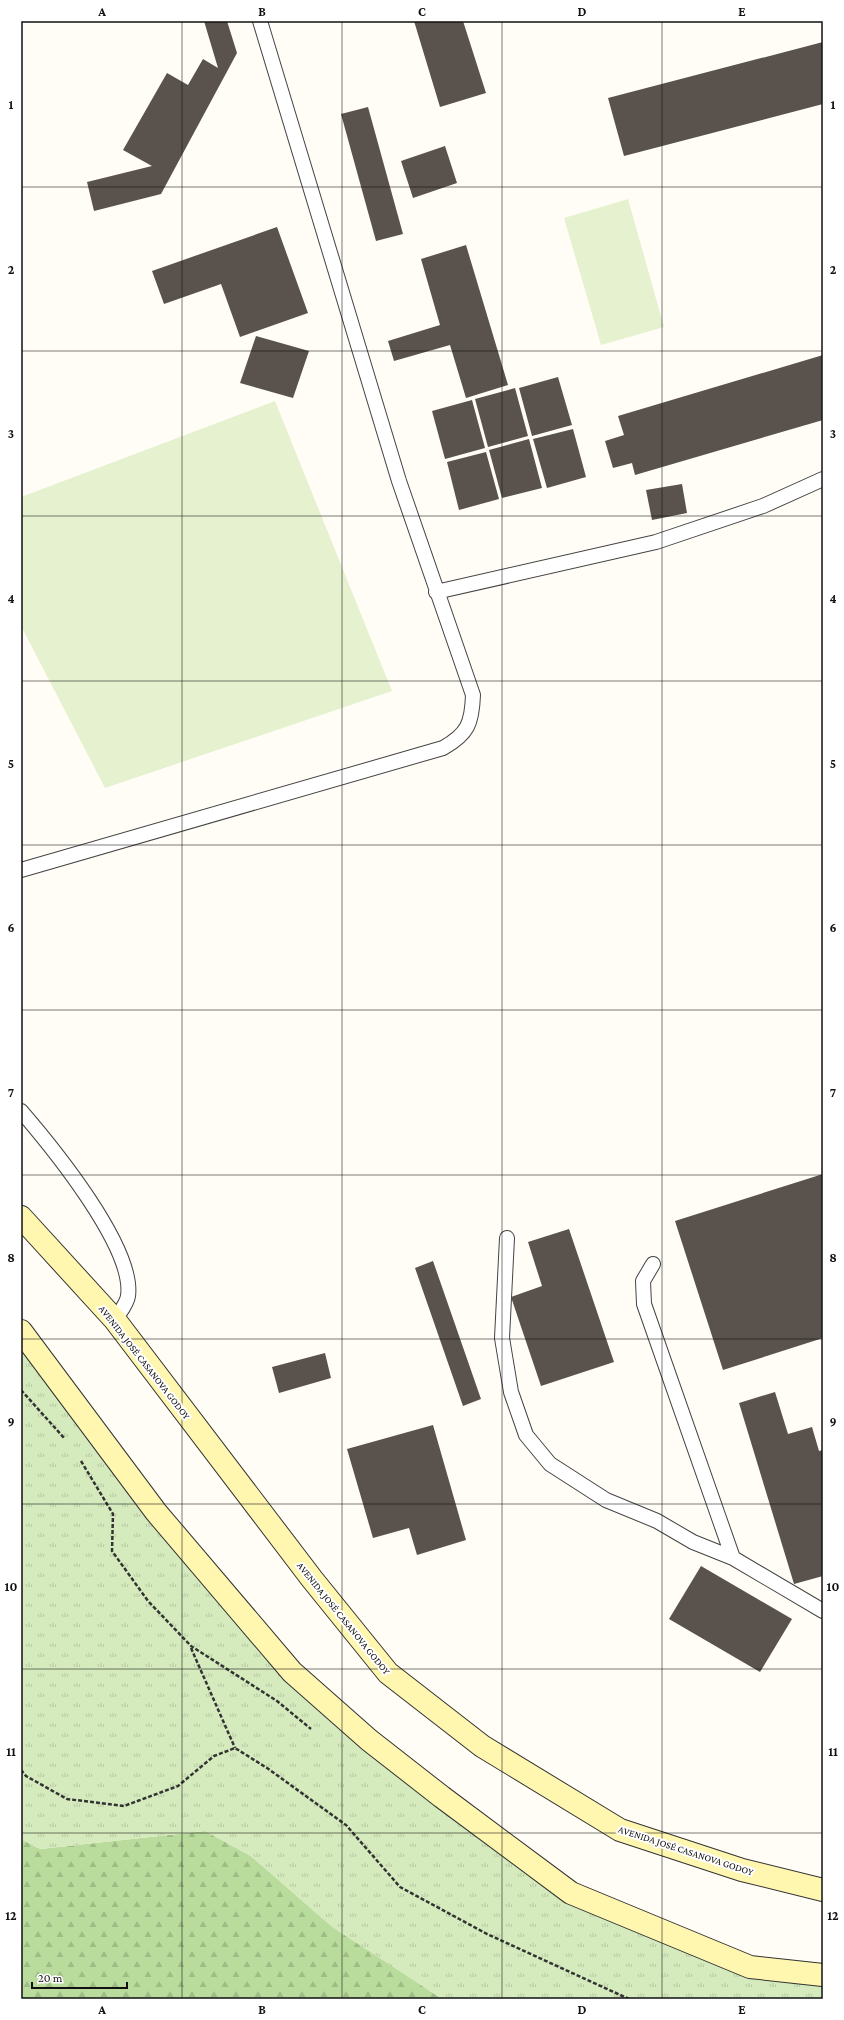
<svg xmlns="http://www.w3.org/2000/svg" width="844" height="2020" viewBox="0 0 844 2020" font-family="'Crimson Pro',serif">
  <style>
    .forest { fill: url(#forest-firs) }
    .park { fill: url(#park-tufts) }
    .pitch { fill: #e6f2cf }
    .building { fill: #5a524d }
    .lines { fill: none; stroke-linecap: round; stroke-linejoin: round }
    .lane-casing { stroke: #444; stroke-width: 16 }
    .secondary-casing { stroke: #333; stroke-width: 24 }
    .path { stroke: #333; stroke-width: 2.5; stroke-dasharray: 4 2; stroke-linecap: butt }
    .lane { stroke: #fff; stroke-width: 14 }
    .secondary { stroke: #fff6b0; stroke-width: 22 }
    .grid { fill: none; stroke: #111; stroke-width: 1; stroke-opacity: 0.55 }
    .labels { text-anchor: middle; stroke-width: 4; stroke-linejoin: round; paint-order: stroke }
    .street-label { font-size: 10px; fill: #111; stroke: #fff }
    .neatline { fill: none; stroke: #111; stroke-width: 1.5 }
    .grid-label { font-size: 13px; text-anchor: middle; font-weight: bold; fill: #111 }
  </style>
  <defs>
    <pattern id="forest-firs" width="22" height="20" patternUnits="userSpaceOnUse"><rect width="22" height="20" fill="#b9dc9c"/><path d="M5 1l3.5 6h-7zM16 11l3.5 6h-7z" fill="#9ebc85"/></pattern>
    <pattern id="park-tufts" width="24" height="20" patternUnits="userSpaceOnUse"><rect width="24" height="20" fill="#d5ebbd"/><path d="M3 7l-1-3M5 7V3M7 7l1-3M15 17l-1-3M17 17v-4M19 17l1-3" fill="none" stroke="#b6c8a1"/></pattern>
  </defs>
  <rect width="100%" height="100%" fill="#fffdf5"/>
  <path class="forest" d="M 205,1831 L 251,1856 L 321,1917 L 442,1999 L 21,1999 L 21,1839 L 40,1849 Z"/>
  <path class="park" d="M 21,1330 L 292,1672 L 571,1893 L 750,1967 L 823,1975 L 823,1999 L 442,1999 L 332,1927 L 251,1856 L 205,1831 L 40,1849 L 21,1839 Z"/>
  <path class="pitch" d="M 628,199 L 664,327 L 601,345 L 564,218 Z
    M 275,401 L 392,691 L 105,788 L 21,626 L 21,497 Z"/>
  <path class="building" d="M 204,21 L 227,21 L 237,53 L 161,194 L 94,211 L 87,182 L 152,166 L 123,150 L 167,73 L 188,85 L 203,59 L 218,68 Z
    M 414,21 L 463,21 L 486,93 L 440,107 Z
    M 823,42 L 823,104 L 624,156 L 608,98 Z
    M 368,107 L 403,234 L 376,241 L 341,114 Z
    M 445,146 L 457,183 L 413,198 L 401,161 Z
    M 277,227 L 308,313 L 240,337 L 221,284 L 164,304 L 152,271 Z
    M 466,245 L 508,385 L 466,398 L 450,345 L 394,361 L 388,341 L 440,325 L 421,259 Z
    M 256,336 L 309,351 L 293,398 L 240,383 Z
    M 823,355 L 823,420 L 635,475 L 632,463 L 613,468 L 605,441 L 624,435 L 618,416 Z
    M 558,377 L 572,425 L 532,436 L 519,388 Z
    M 515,388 L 528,436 L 488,447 L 475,399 Z
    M 472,400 L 485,448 L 445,459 L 432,411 Z
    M 573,429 L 586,477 L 547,488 L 533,439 Z
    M 529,439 L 542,488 L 502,498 L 489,450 Z
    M 486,452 L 499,499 L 459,510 L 447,462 Z
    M 682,484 L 687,513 L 652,520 L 646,490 Z
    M 823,1174 L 823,1338 L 723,1370 L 675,1221 Z
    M 569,1229 L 614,1362 L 541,1386 L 511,1297 L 542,1286 L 528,1242 Z
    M 433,1261 L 481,1399 L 463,1406 L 415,1268 Z
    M 325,1353 L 331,1378 L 279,1393 L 272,1367 Z
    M 775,1392 L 788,1434 L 812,1427 L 819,1451 L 823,1450 L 823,1576 L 794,1584 L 739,1403 Z
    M 433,1425 L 466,1540 L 417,1555 L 409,1528 L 373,1538 L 347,1449 Z
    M 701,1566 L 792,1619 L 760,1672 L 669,1619 Z"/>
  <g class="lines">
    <defs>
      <path id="lane" d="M 436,592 L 656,542 L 763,506 L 823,479
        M 21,870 L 443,748 C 468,734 472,723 473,695 L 399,481 L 260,21
        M 21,1111 C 52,1147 135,1248 128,1296 C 127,1304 119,1313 115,1320
        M 507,1238 L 502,1338 L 511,1392 L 526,1435 L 550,1464 L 606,1500 L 657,1521 L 693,1542 L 733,1558 L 823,1611
        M 653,1264 L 643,1281 L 644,1304 L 733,1558"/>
      <path id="secondary" d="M 21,1217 L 115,1320 L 312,1579 L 388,1673 L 482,1746 L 620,1830 L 742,1870 L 823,1890
        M 21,1331 L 156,1512 L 292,1672 L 369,1740 L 442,1797 L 571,1893 L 750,1967 L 823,1975"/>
    </defs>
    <use href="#lane" class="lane-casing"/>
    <use href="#secondary" class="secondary-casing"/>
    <path class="path" d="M 21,1390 L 65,1439
      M 81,1461 L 113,1514 L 112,1551 L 148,1601 L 191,1646 L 277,1701 L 311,1729
      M 191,1648 L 235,1748
      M 21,1770 L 26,1776 L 67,1799 L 124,1806 L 178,1786 L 214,1756 L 235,1748 L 267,1768 L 346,1825 L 400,1887 L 487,1934 L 629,1999"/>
    <use href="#lane" class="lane"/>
    <use href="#secondary" class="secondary"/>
  </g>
  <path class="grid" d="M 182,21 L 182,1999M 342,21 L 342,1999M 502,21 L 502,1999M 662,21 L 662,1999M 21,187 L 823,187M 21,351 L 823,351M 21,516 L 823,516M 21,681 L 823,681M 21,845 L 823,845M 21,1010 L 823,1010M 21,1175 L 823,1175M 21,1339 L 823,1339M 21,1504 L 823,1504M 21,1669 L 823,1669M 21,1833 L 823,1833"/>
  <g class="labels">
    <g class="street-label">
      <text transform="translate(145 1362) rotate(52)" y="4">AVENIDA JOSÉ CASANOVA GODOY</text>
      <text transform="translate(344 1618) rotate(51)" y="4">AVENIDA JOSÉ CASANOVA GODOY</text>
      <text transform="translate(686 1850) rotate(18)" y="4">AVENIDA JOSÉ CASANOVA GODOY</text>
    </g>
  </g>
  <rect width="844" height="2020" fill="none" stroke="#ffffff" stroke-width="44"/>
  <path d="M32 1982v6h95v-6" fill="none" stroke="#111111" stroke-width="2"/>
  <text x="38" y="1982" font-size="12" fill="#111111" stroke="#ffffff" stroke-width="3" paint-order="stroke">20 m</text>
  <rect x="22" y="22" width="800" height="1976" class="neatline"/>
  <g class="grid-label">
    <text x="102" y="16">A</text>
    <text x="262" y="16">B</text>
    <text x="422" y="16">C</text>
    <text x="582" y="16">D</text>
    <text x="742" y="16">E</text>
    <text x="11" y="109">1</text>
    <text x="833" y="109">1</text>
    <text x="11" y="274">2</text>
    <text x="833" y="274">2</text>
    <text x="11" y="438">3</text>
    <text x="833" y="438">3</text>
    <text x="11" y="603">4</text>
    <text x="833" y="603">4</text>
    <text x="11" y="768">5</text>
    <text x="833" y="768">5</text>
    <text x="11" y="932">6</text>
    <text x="833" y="932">6</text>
    <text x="11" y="1097">7</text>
    <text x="833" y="1097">7</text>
    <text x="11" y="1262">8</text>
    <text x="833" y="1262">8</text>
    <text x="11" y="1426">9</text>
    <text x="833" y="1426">9</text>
    <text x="11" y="1591">10</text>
    <text x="833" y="1591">10</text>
    <text x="11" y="1756">11</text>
    <text x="833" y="1756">11</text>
    <text x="11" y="1920">12</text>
    <text x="833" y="1920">12</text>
    <text x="102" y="2014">A</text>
    <text x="262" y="2014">B</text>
    <text x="422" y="2014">C</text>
    <text x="582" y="2014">D</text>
    <text x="742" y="2014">E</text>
  </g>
</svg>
